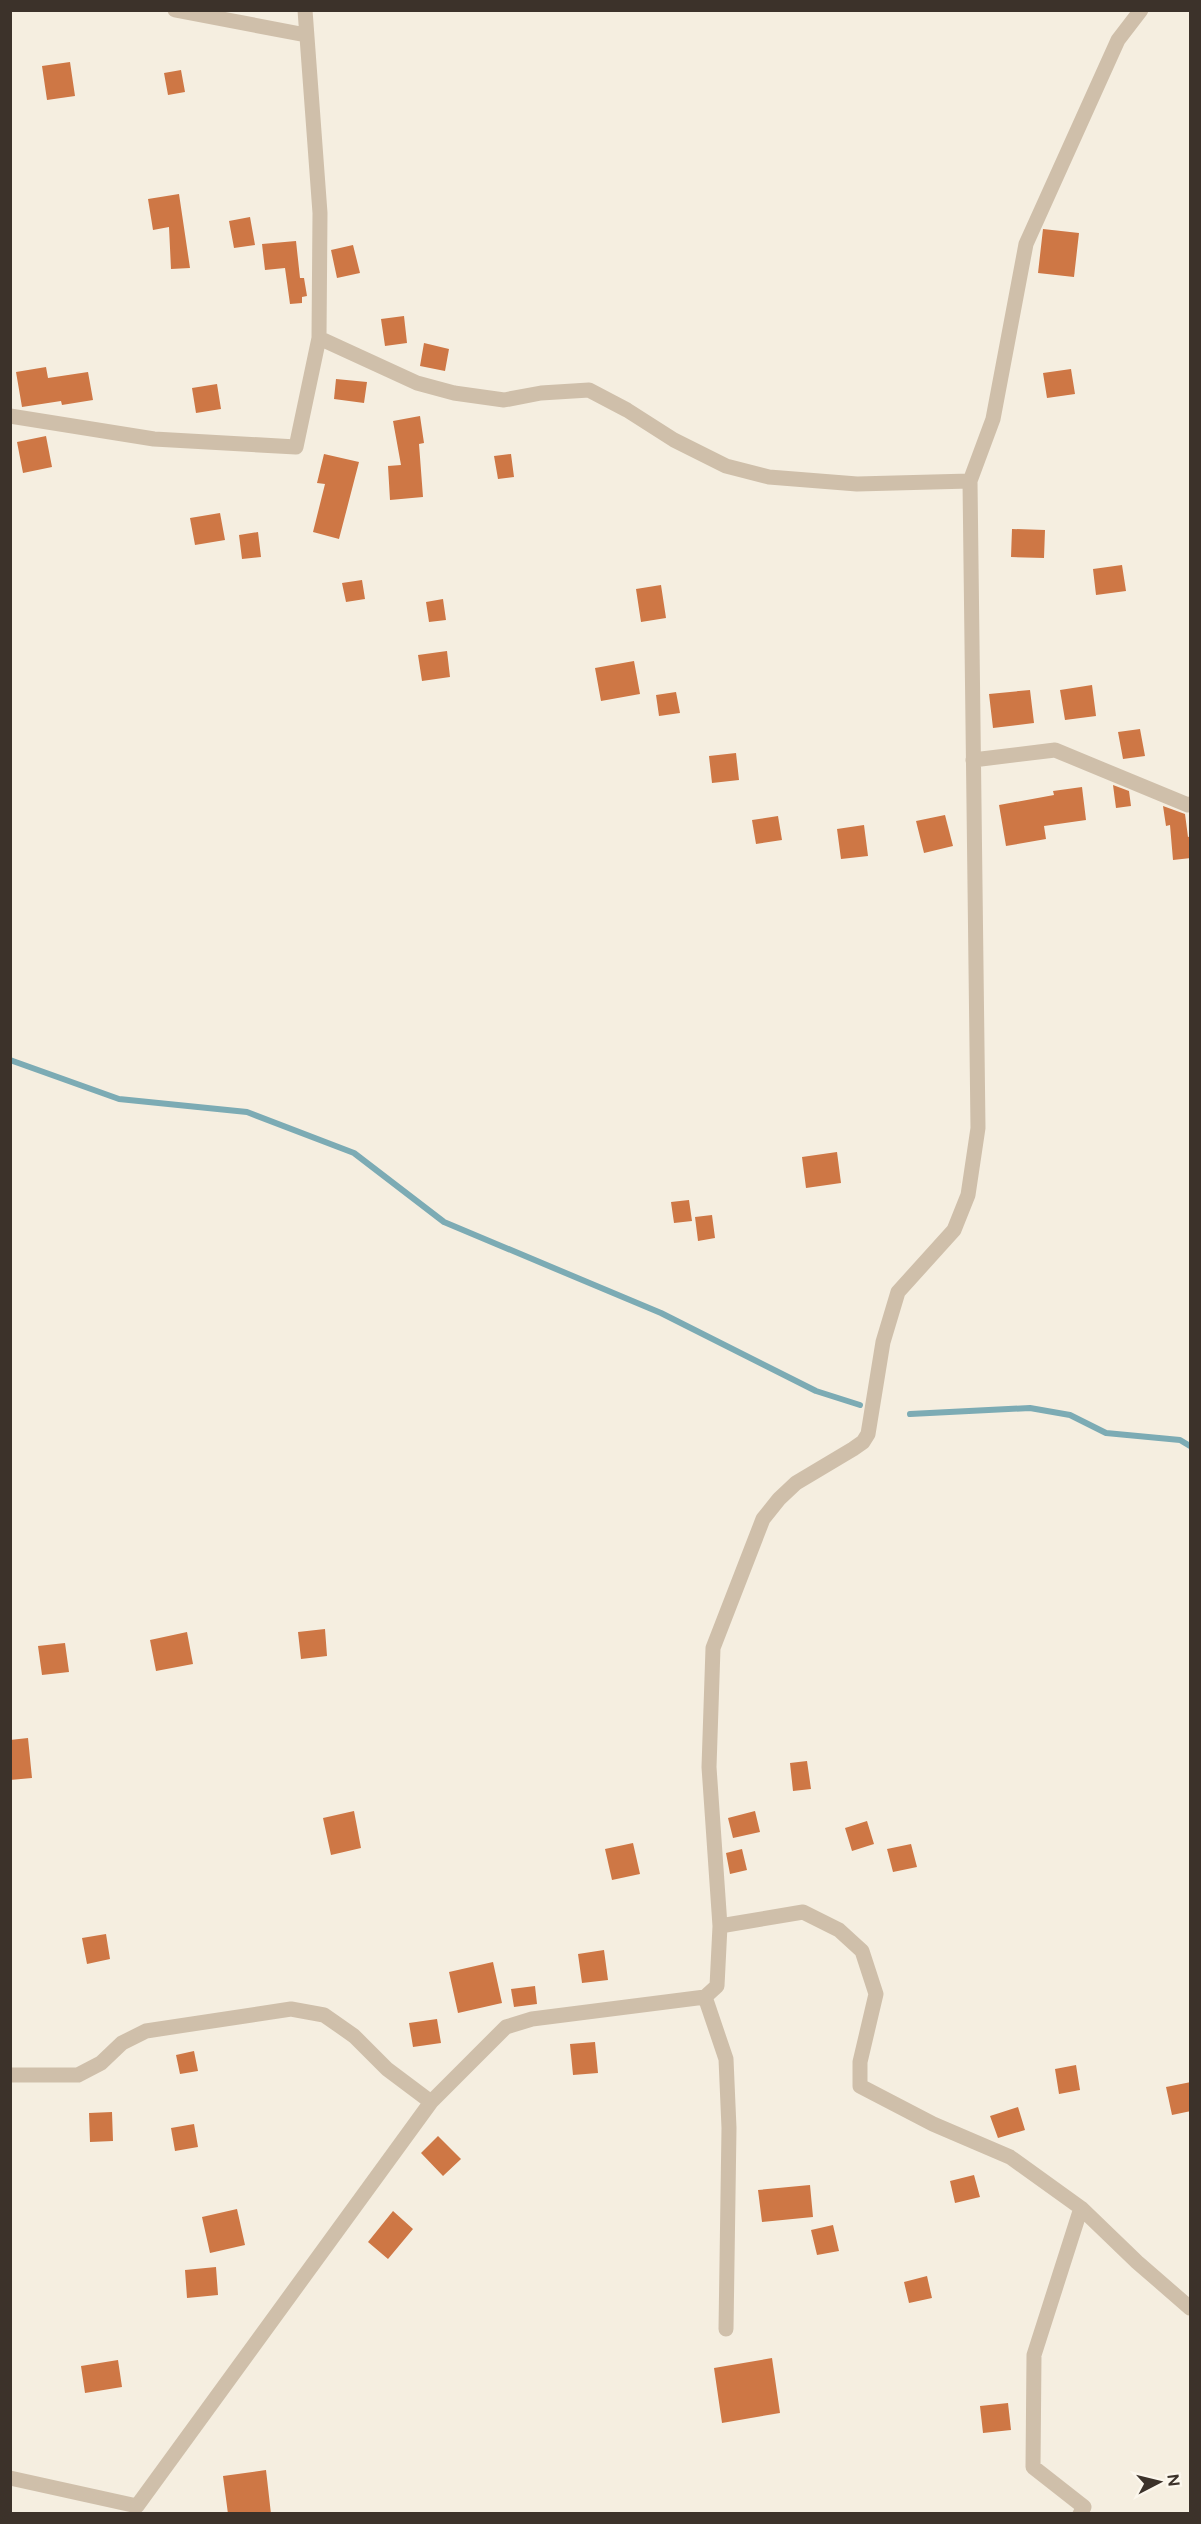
<svg xmlns="http://www.w3.org/2000/svg" width="1201" height="2524" viewBox="0 0 1201 2524" font-family="Figtree,sans-serif">
  <style>
    .lines { fill: none; stroke-linecap: round; stroke-linejoin: round }
    .stream { stroke: #7cabb4; stroke-width: 6 }
    .building { fill: #ce7745 }
    .street { stroke: #cfbfaa; stroke-width: 15 }
  </style>
  <rect width="100%" height="100%" fill="#f5eee0"/>
  <g class="lines">
    <path class="stream" d="M 10,1060 L 119,1099 L 247,1112 L 354,1153 L 444,1222 L 661,1313 L 816,1391 L 860,1405
      M 910,1414 L 1030,1408 L 1070,1415 L 1106,1433 L 1180,1440 L 1190,1446"/>
  </g>
  <path class="building" d="M 70,62 L 75,96 L 47,100 L 42,66 Z
    M 181,70 L 185,92 L 168,95 L 164,73 Z
    M 179,194 L 190,268 L 171,269 L 169,227 L 153,230 L 148,199 Z
    M 250,217 L 255,245 L 234,248 L 229,221 Z
    M 1043,229 L 1079,233 L 1074,277 L 1038,273 Z
    M 296,241 L 300,278 L 304,278 L 307,296 L 302,297 L 302,303 L 290,304 L 285,268 L 265,270 L 262,244 Z
    M 353,245 L 360,273 L 337,278 L 331,250 Z
    M 404,316 L 407,343 L 385,346 L 381,319 Z
    M 424,343 L 449,349 L 445,371 L 420,366 Z
    M 46,367 L 48,378 L 88,372 L 93,400 L 62,405 L 61,401 L 22,407 L 16,372 Z
    M 1071,369 L 1075,394 L 1047,398 L 1043,373 Z
    M 336,379 L 367,382 L 364,403 L 334,399 Z
    M 217,384 L 221,409 L 196,413 L 192,388 Z
    M 420,416 L 424,443 L 419,444 L 423,497 L 390,500 L 388,466 L 401,465 L 393,421 Z
    M 46,436 L 52,467 L 23,473 L 17,442 Z
    M 324,454 L 359,462 L 339,539 L 313,532 L 325,484 L 317,483 Z
    M 511,454 L 514,477 L 498,479 L 494,456 Z
    M 220,513 L 225,540 L 195,545 L 190,518 Z
    M 1012,529 L 1045,530 L 1044,558 L 1011,557 Z
    M 258,532 L 261,557 L 242,559 L 239,535 Z
    M 1122,565 L 1126,591 L 1096,595 L 1093,569 Z
    M 362,580 L 365,599 L 346,602 L 342,583 Z
    M 661,585 L 666,618 L 641,622 L 636,589 Z
    M 443,599 L 446,620 L 429,622 L 426,602 Z
    M 447,651 L 450,677 L 422,681 L 418,655 Z
    M 634,661 L 640,694 L 601,701 L 595,668 Z
    M 1092,685 L 1096,716 L 1065,720 L 1060,690 Z
    M 1030,690 L 1034,723 L 993,728 L 989,694 Z
    M 676,692 L 680,713 L 659,716 L 656,695 Z
    M 1140,729 L 1145,756 L 1123,759 L 1118,732 Z
    M 736,753 L 739,780 L 712,783 L 709,756 Z
    M 1113,785 L 1129,791 L 1131,806 L 1116,808 Z
    M 1082,787 L 1086,820 L 1044,826 L 1046,839 L 1006,846 L 999,805 L 1054,795 L 1053,791 Z
    M 1163,806 L 1185,814 L 1188,837 L 1191,836 L 1191,858 L 1173,860 L 1170,825 L 1166,826 Z
    M 945,815 L 953,846 L 924,853 L 916,821 Z
    M 778,816 L 782,840 L 756,844 L 752,820 Z
    M 864,825 L 868,856 L 841,859 L 837,829 Z
    M 837,1152 L 841,1183 L 806,1188 L 802,1157 Z
    M 689,1200 L 692,1221 L 674,1223 L 671,1202 Z
    M 712,1215 L 715,1238 L 698,1241 L 695,1217 Z
    M 325,1629 L 327,1656 L 301,1659 L 298,1632 Z
    M 187,1632 L 193,1664 L 156,1671 L 150,1640 Z
    M 65,1643 L 69,1672 L 42,1675 L 38,1646 Z
    M 28,1738 L 32,1778 L 10,1780 L 10,1740 Z
    M 807,1761 L 811,1789 L 793,1791 L 790,1763 Z
    M 354,1811 L 361,1848 L 331,1855 L 323,1818 Z
    M 755,1811 L 760,1832 L 733,1838 L 728,1818 Z
    M 867,1821 L 874,1844 L 852,1851 L 845,1828 Z
    M 633,1843 L 640,1874 L 612,1880 L 605,1849 Z
    M 911,1844 L 917,1867 L 893,1872 L 887,1849 Z
    M 742,1849 L 747,1870 L 730,1874 L 726,1853 Z
    M 106,1934 L 110,1959 L 87,1964 L 82,1938 Z
    M 604,1950 L 608,1980 L 582,1983 L 578,1954 Z
    M 493,1962 L 502,2003 L 458,2013 L 449,1972 Z
    M 535,1986 L 537,2004 L 514,2007 L 511,1989 Z
    M 437,2019 L 441,2043 L 413,2047 L 409,2023 Z
    M 595,2042 L 598,2073 L 573,2075 L 570,2044 Z
    M 194,2051 L 198,2071 L 180,2074 L 176,2055 Z
    M 1076,2065 L 1080,2090 L 1059,2094 L 1055,2069 Z
    M 1191,2082 L 1191,2111 L 1172,2115 L 1166,2087 Z
    M 1018,2107 L 1025,2130 L 998,2138 L 990,2116 Z
    M 112,2112 L 113,2141 L 90,2142 L 89,2113 Z
    M 194,2124 L 198,2147 L 175,2151 L 171,2128 Z
    M 438,2136 L 461,2159 L 443,2176 L 421,2153 Z
    M 974,2175 L 980,2197 L 955,2203 L 950,2181 Z
    M 810,2185 L 813,2217 L 762,2222 L 758,2190 Z
    M 237,2209 L 245,2245 L 210,2253 L 202,2217 Z
    M 393,2211 L 413,2229 L 388,2259 L 368,2242 Z
    M 833,2225 L 839,2251 L 817,2255 L 811,2230 Z
    M 216,2267 L 218,2295 L 187,2298 L 185,2270 Z
    M 927,2276 L 932,2298 L 909,2303 L 904,2282 Z
    M 772,2358 L 780,2413 L 722,2423 L 714,2368 Z
    M 118,2360 L 122,2387 L 85,2393 L 81,2366 Z
    M 1008,2403 L 1011,2430 L 983,2433 L 980,2406 Z
    M 266,2470 L 271,2514 L 228,2514 L 223,2476 Z"/>
  <g class="lines">
    <path class="street" d="M 175,10 L 306,35
      M 319,338 L 417,383 L 454,393 L 504,400 L 541,393 L 589,390 L 627,410 L 674,440 L 726,466 L 769,477 L 857,484 L 970,481
      M 10,416 L 154,439 L 296,447 L 319,338 L 320,213 L 305,10
      M 973,760 L 1055,750 L 1188,805 L 1190,804
      M 720,1926 L 803,1912 L 839,1930 L 862,1951 L 876,1994 L 860,2062 L 860,2086 L 933,2124 L 1010,2157 L 1081,2208 L 1137,2262 L 1190,2308
      M 705,1997 L 726,2059 L 729,2128 L 726,2329
      M 10,2075 L 78,2075 L 101,2063 L 122,2043 L 146,2031 L 291,2009 L 324,2015 L 354,2036 L 387,2069 L 431,2102
      M 10,2478 L 137,2506 L 431,2102 L 506,2027 L 532,2019 L 705,1997 L 717,1986 L 720,1926 L 709,1767 L 713,1648 L 763,1519 L 779,1499 L 796,1483 L 853,1449 L 863,1442 L 868,1434 L 883,1342 L 898,1292 L 954,1230 L 968,1195 L 978,1128 L 970,481 L 993,419 L 1026,244 L 1118,40 L 1141,10
      M 1080,2514 L 1084,2507 L 1033,2467 L 1034,2355 L 1081,2208"/>
  </g>
  <rect width="1201" height="2524" fill="none" stroke="#3c322a" stroke-width="24"/>
  <g transform="translate(1159 2482) rotate(83)" stroke="#fcf7ed" stroke-width="4.5" paint-order="stroke">
  <path d="M0-4.5L10 22L0 15L-10 22Z" fill="#3c322a"/>
  <text y="-9" font-size="16" font-weight="bold" text-anchor="middle" fill="#3c322a">N</text>
  </g>
</svg>
